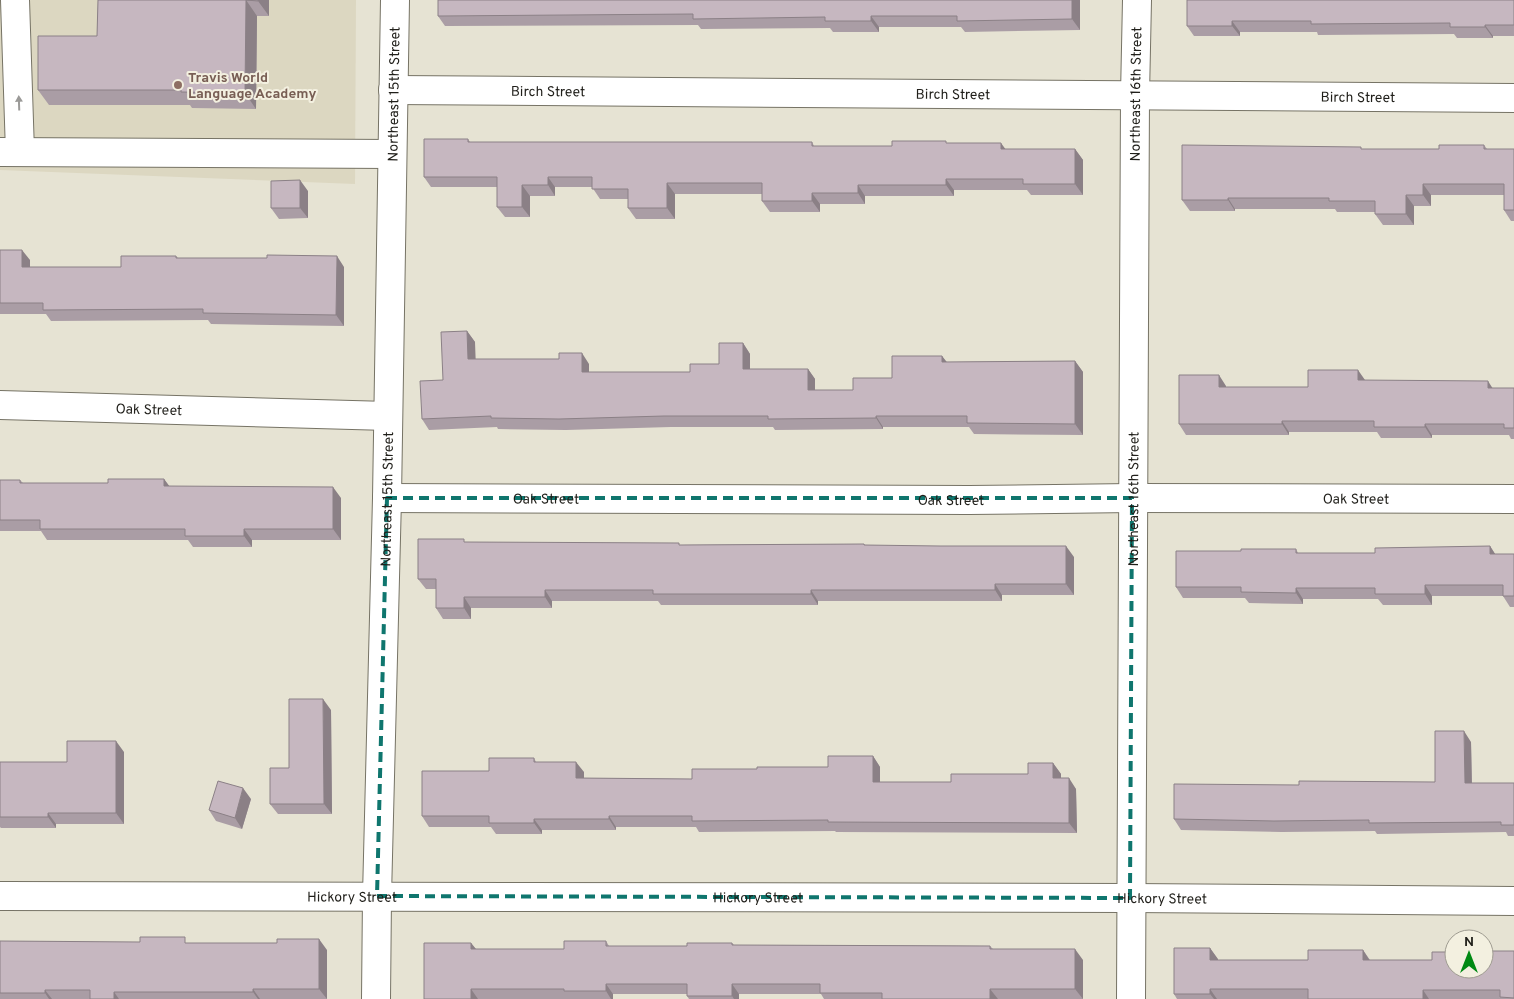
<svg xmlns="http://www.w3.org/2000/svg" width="1514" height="999" viewBox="0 0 1514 999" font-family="Overpass,sans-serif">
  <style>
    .built { fill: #dcd7c1 }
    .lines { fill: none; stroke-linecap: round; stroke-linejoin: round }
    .minor-casing { stroke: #767365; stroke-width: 30 }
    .minor { stroke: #fff; stroke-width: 28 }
    .wall { fill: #aa9da5 }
    .shaded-wall { fill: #8b8086 }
    .building { fill: #c6b7c0; stroke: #8b8086 }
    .oneway { fill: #9b9a98 }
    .marked { fill: none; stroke: #0f766e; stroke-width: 4; stroke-dasharray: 10 6; stroke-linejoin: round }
    .education-dot { fill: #8d6e63; stroke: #f3f0e0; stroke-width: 2 }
    .labels { text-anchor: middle; stroke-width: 4; stroke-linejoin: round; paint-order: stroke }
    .education-label { font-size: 14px; font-weight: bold; fill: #785e54; stroke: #f3f0e0; text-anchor: start }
    .street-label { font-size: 14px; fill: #201f1a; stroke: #f3f0e0 }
  </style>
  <rect width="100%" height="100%" fill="#e6e3d3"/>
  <path class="built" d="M 0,0 L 356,0 L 355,184 L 0,170 Z"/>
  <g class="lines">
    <defs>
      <g id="minor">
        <path d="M 15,0 L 20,152"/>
        <path id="s1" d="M 393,90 L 1514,98"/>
        <path d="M 0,152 L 392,154"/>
        <path id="s2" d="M 0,405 L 388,416"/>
        <path id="s3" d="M 387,498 L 969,500 L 1132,498 L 1514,499"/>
        <path id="s4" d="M 0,896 L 1130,898 L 1514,901"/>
        <path id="s5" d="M 376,999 L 377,896 L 387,498 L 395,0"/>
        <path id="s6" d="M 1131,999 L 1135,95 L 1137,0"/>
      </g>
    </defs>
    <use href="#minor" class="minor-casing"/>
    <use href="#minor" class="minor"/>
  </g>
  <path class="wall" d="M 98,0 L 269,0 L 269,16 L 257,16 L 256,109 L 192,108 L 190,105 L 49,105 L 38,90 L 97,36 Z
    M 1080,0 L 1080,30 L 965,32 L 961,27 L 879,27 L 879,32 L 833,32 L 830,28 L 701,29 L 698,25 L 445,26 L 438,16 Z
    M 1187,0 L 1514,0 L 1514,36 L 1493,36 L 1493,38 L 1457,38 L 1454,34 L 1318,35 L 1317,32 L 1240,32 L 1240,36 L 1194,36 L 1187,26 Z
    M 468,139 L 470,142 L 812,142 L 814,146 L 892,146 L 948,143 L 1005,149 L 1075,149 L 1083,160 L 1083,195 L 1031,195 L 1027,190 L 954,190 L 954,196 L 865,196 L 865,204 L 820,204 L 820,212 L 770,212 L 762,201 L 762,194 L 675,194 L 675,219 L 636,219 L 628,208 L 628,199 L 600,199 L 592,187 L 555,187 L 555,196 L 530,196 L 530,217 L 505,217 L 497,207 L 497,187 L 431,187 L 424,177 Z
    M 1484,145 L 1487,149 L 1514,149 L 1514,221 L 1511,221 L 1504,210 L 1504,195 L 1431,195 L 1431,206 L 1414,206 L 1414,225 L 1383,225 L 1375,214 L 1375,212 L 1337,212 L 1335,209 L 1235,209 L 1235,211 L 1190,211 L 1182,200 L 1362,149 L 1439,149 Z
    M 308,191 L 308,218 L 279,219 L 271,208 Z
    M 0,250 L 30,260 L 30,267 L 121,267 L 176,256 L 178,258 L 344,267 L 344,326 L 211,324 L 208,320 L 51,321 L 46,314 L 0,314 Z
    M 467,331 L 475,342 L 475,359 L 589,364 L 589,372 L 690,372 L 719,364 L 743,343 L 750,354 L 750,369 L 808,369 L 815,379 L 815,390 L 853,390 L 892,378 L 942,356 L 946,362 L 1075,361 L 1083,372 L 1083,435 L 974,434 L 969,427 L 883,427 L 883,429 L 775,430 L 773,427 L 671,427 L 566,430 L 498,429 L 497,427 L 429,430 L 422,419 L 443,380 Z
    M 1365,381 L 1492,388 L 1514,388 L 1514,439 L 1511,439 L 1509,435 L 1432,435 L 1432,438 L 1381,438 L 1377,432 L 1289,432 L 1289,435 L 1186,435 L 1179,424 L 1226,386 L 1226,387 L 1308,387 Z
    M 164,479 L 170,487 L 341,498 L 341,540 L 252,540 L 252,547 L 193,547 L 188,540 L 47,540 L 41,531 L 0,531 L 0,480 L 20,480 L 23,483 L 108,483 Z
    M 466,542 L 681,545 L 864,544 L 865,545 L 1074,557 L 1074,595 L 1002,595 L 1002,601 L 818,601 L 818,605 L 661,605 L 658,601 L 552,601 L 552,608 L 471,608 L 471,619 L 443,619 L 436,608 L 436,589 L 426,589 L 418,579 Z
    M 1490,546 L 1495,554 L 1514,554 L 1514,607 L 1510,607 L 1503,596 L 1432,596 L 1432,605 L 1383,605 L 1378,599 L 1303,599 L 1303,604 L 1249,603 L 1245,598 L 1183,598 L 1176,587 L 1241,551 L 1296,549 L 1298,553 L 1375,553 Z
    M 331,710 L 332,814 L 278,814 L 270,804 L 289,768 Z
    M 1471,742 L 1472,783 L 1514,783 L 1514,836 L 1508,836 L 1506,832 L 1377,834 L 1375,831 L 1282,832 L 1181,830 L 1174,819 L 1299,785 L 1435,782 Z
    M 124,752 L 124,824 L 56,824 L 56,828 L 1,828 L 0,827 L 0,762 L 67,762 Z
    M 873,756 L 880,767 L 880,782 L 951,782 L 1028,774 L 1053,763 L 1061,774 L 1061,778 L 1076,789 L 1077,833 L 836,832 L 835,831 L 699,832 L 696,827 L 616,827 L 616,830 L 542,830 L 542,834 L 496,834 L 491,827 L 429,827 L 422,816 L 534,758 L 536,762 L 584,772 L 584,778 L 692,779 L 757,769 L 828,767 Z
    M 251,799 L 242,829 L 216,821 L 209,810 Z
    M 0,941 L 188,943 L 327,950 L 327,999 L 0,999 Z
    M 606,941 L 609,946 L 687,946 L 732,943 L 734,945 L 990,946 L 993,949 L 1083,960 L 1083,999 L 824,999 L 821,994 L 739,994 L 739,999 L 689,999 L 687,996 L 687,994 L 613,994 L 613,999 L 424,999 L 471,943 L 476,949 L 564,949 Z
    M 1210,948 L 1218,960 L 1308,960 L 1363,950 L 1370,960 L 1432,960 L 1514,951 L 1514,999 L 1177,999 L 1174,994 Z"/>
  <path class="shaded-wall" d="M 246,0 L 257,16 L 256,109 L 245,93 Z
    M 258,0 L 269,0 L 269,16 L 258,1 Z
    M 1072,0 L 1080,0 L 1080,30 L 1072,19 Z
    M 871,16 L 879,27 L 879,32 L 871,21 Z
    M 1232,21 L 1240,32 L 1240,36 L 1232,26 Z
    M 1485,25 L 1493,36 L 1493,38 L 1485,27 Z
    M 1001,143 L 1009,154 L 1001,149 Z
    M 1075,149 L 1083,160 L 1083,195 L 1075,184 Z
    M 548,177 L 555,187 L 555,196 L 548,185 Z
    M 946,179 L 954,190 L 954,196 L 946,185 Z
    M 300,180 L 308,191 L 308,218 L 300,208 Z
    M 667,183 L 675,194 L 675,219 L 667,208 Z
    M 1423,184 L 1431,195 L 1431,206 L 1423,195 Z
    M 522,185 L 530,196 L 530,217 L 522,207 Z
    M 858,185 L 865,196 L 865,204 L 858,193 Z
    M 812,193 L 820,204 L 820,212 L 812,201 Z
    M 1406,195 L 1414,206 L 1414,225 L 1406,214 Z
    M 1228,198 L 1235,209 L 1235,211 L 1228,200 Z
    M 22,250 L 30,260 L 30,278 L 22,267 Z
    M 337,256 L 344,267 L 344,326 L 336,315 Z
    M 467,331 L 475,342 L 476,369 L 468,359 Z
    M 743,343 L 750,354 L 750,379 L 743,369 Z
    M 582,353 L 589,364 L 589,383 L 582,372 Z
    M 942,356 L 950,366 L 942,362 Z
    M 1075,361 L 1083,372 L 1083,435 L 1075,424 Z
    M 808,369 L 815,379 L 815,401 L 808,390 Z
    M 1358,370 L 1365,380 L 1358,380 Z
    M 1219,375 L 1226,386 L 1226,398 L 1219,387 Z
    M 1488,381 L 1495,392 L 1488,388 Z
    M 876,416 L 883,427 L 883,429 L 876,418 Z
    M 1282,421 L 1289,432 L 1289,435 L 1282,424 Z
    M 1425,424 L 1432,435 L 1432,438 L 1425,427 Z
    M 164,479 L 172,490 L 164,486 Z
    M 333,487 L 341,498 L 341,540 L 333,529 Z
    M 244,529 L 252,540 L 252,547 L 244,536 Z
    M 1066,546 L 1074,557 L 1074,595 L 1066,584 Z
    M 1490,546 L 1497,557 L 1490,554 Z
    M 995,584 L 1002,595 L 1002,601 L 995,590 Z
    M 1425,585 L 1432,596 L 1432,605 L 1425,594 Z
    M 1296,588 L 1303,599 L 1303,604 L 1296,593 Z
    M 545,590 L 552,601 L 552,608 L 545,597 Z
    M 811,590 L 818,601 L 818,605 L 811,594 Z
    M 464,597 L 471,608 L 471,619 L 464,608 Z
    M 323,699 L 331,710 L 332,814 L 324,804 Z
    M 1464,731 L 1471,742 L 1472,794 L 1465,783 Z
    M 116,741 L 124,752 L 124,824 L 116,813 Z
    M 873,756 L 880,767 L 880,793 L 873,782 Z
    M 576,762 L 584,772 L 584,789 L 576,778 Z
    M 1053,763 L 1061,774 L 1061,789 L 1053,778 Z
    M 1069,778 L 1076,789 L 1077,833 L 1069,823 Z
    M 243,788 L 251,799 L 242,829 L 235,818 Z
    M 48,813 L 56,824 L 56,828 L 48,817 Z
    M 609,816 L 616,827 L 616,830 L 609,819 Z
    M 534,819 L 542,830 L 542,834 L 534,823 Z
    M 319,939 L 327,950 L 327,999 L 319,989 Z
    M 471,943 L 479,953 L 471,949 Z
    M 1210,948 L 1218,959 L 1218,970 L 1210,960 Z
    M 1075,949 L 1083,960 L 1083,999 L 1075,989 Z
    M 1363,950 L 1370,961 L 1363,960 Z
    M 606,984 L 613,994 L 613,999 L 611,999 L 606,991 Z
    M 732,984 L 739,994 L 739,999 L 734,999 L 732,996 Z
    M 253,989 L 260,999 L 258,999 L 253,992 Z
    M 471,989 L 478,999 L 471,999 Z
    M 990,989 L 998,999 L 990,999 Z
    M 1210,989 L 1217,999 L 1214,999 L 1210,994 Z
    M 45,990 L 52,999 L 49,999 L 45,993 Z
    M 1423,990 L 1429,999 L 1423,999 Z
    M 114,992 L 119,999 L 114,999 Z"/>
  <path class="building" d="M 98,0 L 258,0 L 258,1 L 246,0 L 245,93 L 181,92 L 181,90 L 38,90 L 38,36 L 97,36 Z
    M 438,0 L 1072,0 L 1072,19 L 957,21 L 957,16 L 871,16 L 871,21 L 825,21 L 825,17 L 693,19 L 693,14 L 438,16 Z
    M 1187,0 L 1514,0 L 1514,25 L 1485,25 L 1485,27 L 1450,27 L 1450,23 L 1311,24 L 1311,21 L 1232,21 L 1232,26 L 1187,26 Z
    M 424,139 L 468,139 L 468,142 L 812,142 L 812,146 L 892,146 L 892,141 L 946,141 L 946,143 L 1001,143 L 1001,149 L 1075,149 L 1075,184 L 1023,184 L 1023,179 L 946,179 L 946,185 L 858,185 L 858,193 L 812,193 L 812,201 L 762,201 L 762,183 L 667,183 L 667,208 L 628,208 L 628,189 L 592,189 L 592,177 L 548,177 L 548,185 L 522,185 L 522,207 L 497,207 L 497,177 L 424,177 Z
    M 1182,145 L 1361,147 L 1361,149 L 1439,149 L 1439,145 L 1484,145 L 1484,149 L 1514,149 L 1514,210 L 1504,210 L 1504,184 L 1423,184 L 1423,195 L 1406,195 L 1406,214 L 1375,214 L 1375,201 L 1329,201 L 1329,198 L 1228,198 L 1228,200 L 1182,200 Z
    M 300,180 L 300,208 L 271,208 L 271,181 Z
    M 0,250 L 22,250 L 22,267 L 121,267 L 121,256 L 176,256 L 176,258 L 267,258 L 267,255 L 337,256 L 336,315 L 203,313 L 203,309 L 43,310 L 43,303 L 0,303 Z
    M 467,331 L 468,359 L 559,359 L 559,353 L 582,353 L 582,372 L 690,372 L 690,364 L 719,364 L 719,343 L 743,343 L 743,369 L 808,369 L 808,390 L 853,390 L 853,378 L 892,378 L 892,356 L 942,356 L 942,362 L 1075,361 L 1075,424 L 967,423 L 967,416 L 876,416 L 876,418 L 768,419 L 768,416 L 664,416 L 559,419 L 491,418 L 491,416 L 422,419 L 420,381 L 443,380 L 441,332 Z
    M 1308,370 L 1358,370 L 1358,380 L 1488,381 L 1488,388 L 1514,388 L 1514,428 L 1504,428 L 1504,424 L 1425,424 L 1425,427 L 1374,427 L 1374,421 L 1282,421 L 1282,424 L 1179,424 L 1179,375 L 1219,375 L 1219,387 L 1308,387 Z
    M 108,479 L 164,479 L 164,486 L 333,487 L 333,529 L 244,529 L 244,536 L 185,536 L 185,529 L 40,529 L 40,520 L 0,520 L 0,480 L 20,480 L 20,483 L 108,483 Z
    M 418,539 L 464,539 L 464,542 L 679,543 L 679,545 L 864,544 L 864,545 L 940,546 L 1066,546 L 1066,584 L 995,584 L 995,590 L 811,590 L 811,594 L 653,594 L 653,590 L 545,590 L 545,597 L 464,597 L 464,608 L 436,608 L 436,579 L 418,579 Z
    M 1490,546 L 1490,554 L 1514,554 L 1514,596 L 1503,596 L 1503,585 L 1425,585 L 1425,594 L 1375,594 L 1375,588 L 1296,588 L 1296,593 L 1241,592 L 1241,587 L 1176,587 L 1176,551 L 1241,551 L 1241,549 L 1296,549 L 1296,553 L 1375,553 L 1375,548 Z
    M 289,699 L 323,699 L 324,804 L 270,804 L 270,768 L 289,768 Z
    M 1435,731 L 1464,731 L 1465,783 L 1514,783 L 1514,825 L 1501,825 L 1501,822 L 1369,823 L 1369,820 L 1274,821 L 1174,819 L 1174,784 L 1299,785 L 1299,781 L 1435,782 Z
    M 67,741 L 116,741 L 116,813 L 48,813 L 48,817 L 0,817 L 0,762 L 67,762 Z
    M 828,756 L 873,756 L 873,782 L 951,782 L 951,774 L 1028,774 L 1028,763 L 1053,763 L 1053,778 L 1069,778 L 1069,823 L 828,822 L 828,820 L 692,821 L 692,816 L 609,816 L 609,819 L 534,819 L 534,823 L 489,823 L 489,816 L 422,816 L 422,771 L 489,771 L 489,758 L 534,758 L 534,762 L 576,762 L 576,778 L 692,779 L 692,769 L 757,769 L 757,767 L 828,767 Z
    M 218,781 L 243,788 L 235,818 L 209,810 Z
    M 140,937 L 185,937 L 185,943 L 277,943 L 277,939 L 319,939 L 319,989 L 253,989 L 253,992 L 114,992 L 114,999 L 90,999 L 90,990 L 45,990 L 45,993 L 0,993 L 0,941 L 140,942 Z
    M 564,941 L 606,941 L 606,946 L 687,946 L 687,943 L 732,943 L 732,945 L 990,946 L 990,949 L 1075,949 L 1075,989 L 990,989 L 990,999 L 882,999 L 882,993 L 820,993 L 820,984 L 732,984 L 732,996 L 687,996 L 687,984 L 606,984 L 606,991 L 564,991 L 564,989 L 471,989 L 471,999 L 424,999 L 424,943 L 471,943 L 471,949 L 564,949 Z
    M 1174,948 L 1210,948 L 1210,960 L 1308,960 L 1308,950 L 1363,950 L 1363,960 L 1432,960 L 1432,952 L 1454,952 L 1454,969 L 1484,969 L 1484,951 L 1514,951 L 1514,998 L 1500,997 L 1500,990 L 1423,990 L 1423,999 L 1308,999 L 1308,989 L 1210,989 L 1210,994 L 1174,994 Z"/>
  <defs><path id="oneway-solid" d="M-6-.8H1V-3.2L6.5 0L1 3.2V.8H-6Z" transform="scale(1.25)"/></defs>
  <use class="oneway" href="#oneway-solid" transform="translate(19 103) rotate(-92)"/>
  <path class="marked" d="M 387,498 L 1132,498 L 1130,898 L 377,896 Z"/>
  <circle class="education-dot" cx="178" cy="85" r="5"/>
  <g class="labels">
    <g class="education-label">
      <text x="188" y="82">Travis World<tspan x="188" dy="16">Language Academy</tspan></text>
    </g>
    <g class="street-label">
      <text dy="5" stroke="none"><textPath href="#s1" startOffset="155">Birch Street</textPath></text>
      <text dy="5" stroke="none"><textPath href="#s1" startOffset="560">Birch Street</textPath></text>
      <text dy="5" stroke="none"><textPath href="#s5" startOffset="905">Northeast 15th Street</textPath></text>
      <text dy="5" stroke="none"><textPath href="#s6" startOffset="905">Northeast 16th Street</textPath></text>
      <text dy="5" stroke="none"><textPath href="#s1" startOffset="965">Birch Street</textPath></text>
      <text dy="5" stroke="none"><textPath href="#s2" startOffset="149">Oak Street</textPath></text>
      <text dy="5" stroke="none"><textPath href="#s3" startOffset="159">Oak Street</textPath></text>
      <text dy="5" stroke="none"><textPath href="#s6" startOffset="500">Northeast 16th Street</textPath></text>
      <text dy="5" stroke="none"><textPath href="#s3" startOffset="969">Oak Street</textPath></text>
      <text dy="5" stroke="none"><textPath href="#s5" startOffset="500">Northeast 15th Street</textPath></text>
      <text dy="5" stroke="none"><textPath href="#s3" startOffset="564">Oak Street</textPath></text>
      <text dy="5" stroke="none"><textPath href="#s4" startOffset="352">Hickory Street</textPath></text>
      <text dy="5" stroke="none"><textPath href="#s4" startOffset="758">Hickory Street</textPath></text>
      <text dy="5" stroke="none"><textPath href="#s4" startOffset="1162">Hickory Street</textPath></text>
    </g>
  </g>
  <g transform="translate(1469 954)"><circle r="24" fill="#f3f0e0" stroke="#9f9c91"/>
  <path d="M0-4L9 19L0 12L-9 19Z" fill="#008913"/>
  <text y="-8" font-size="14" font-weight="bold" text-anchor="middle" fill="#201f1a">N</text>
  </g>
</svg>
